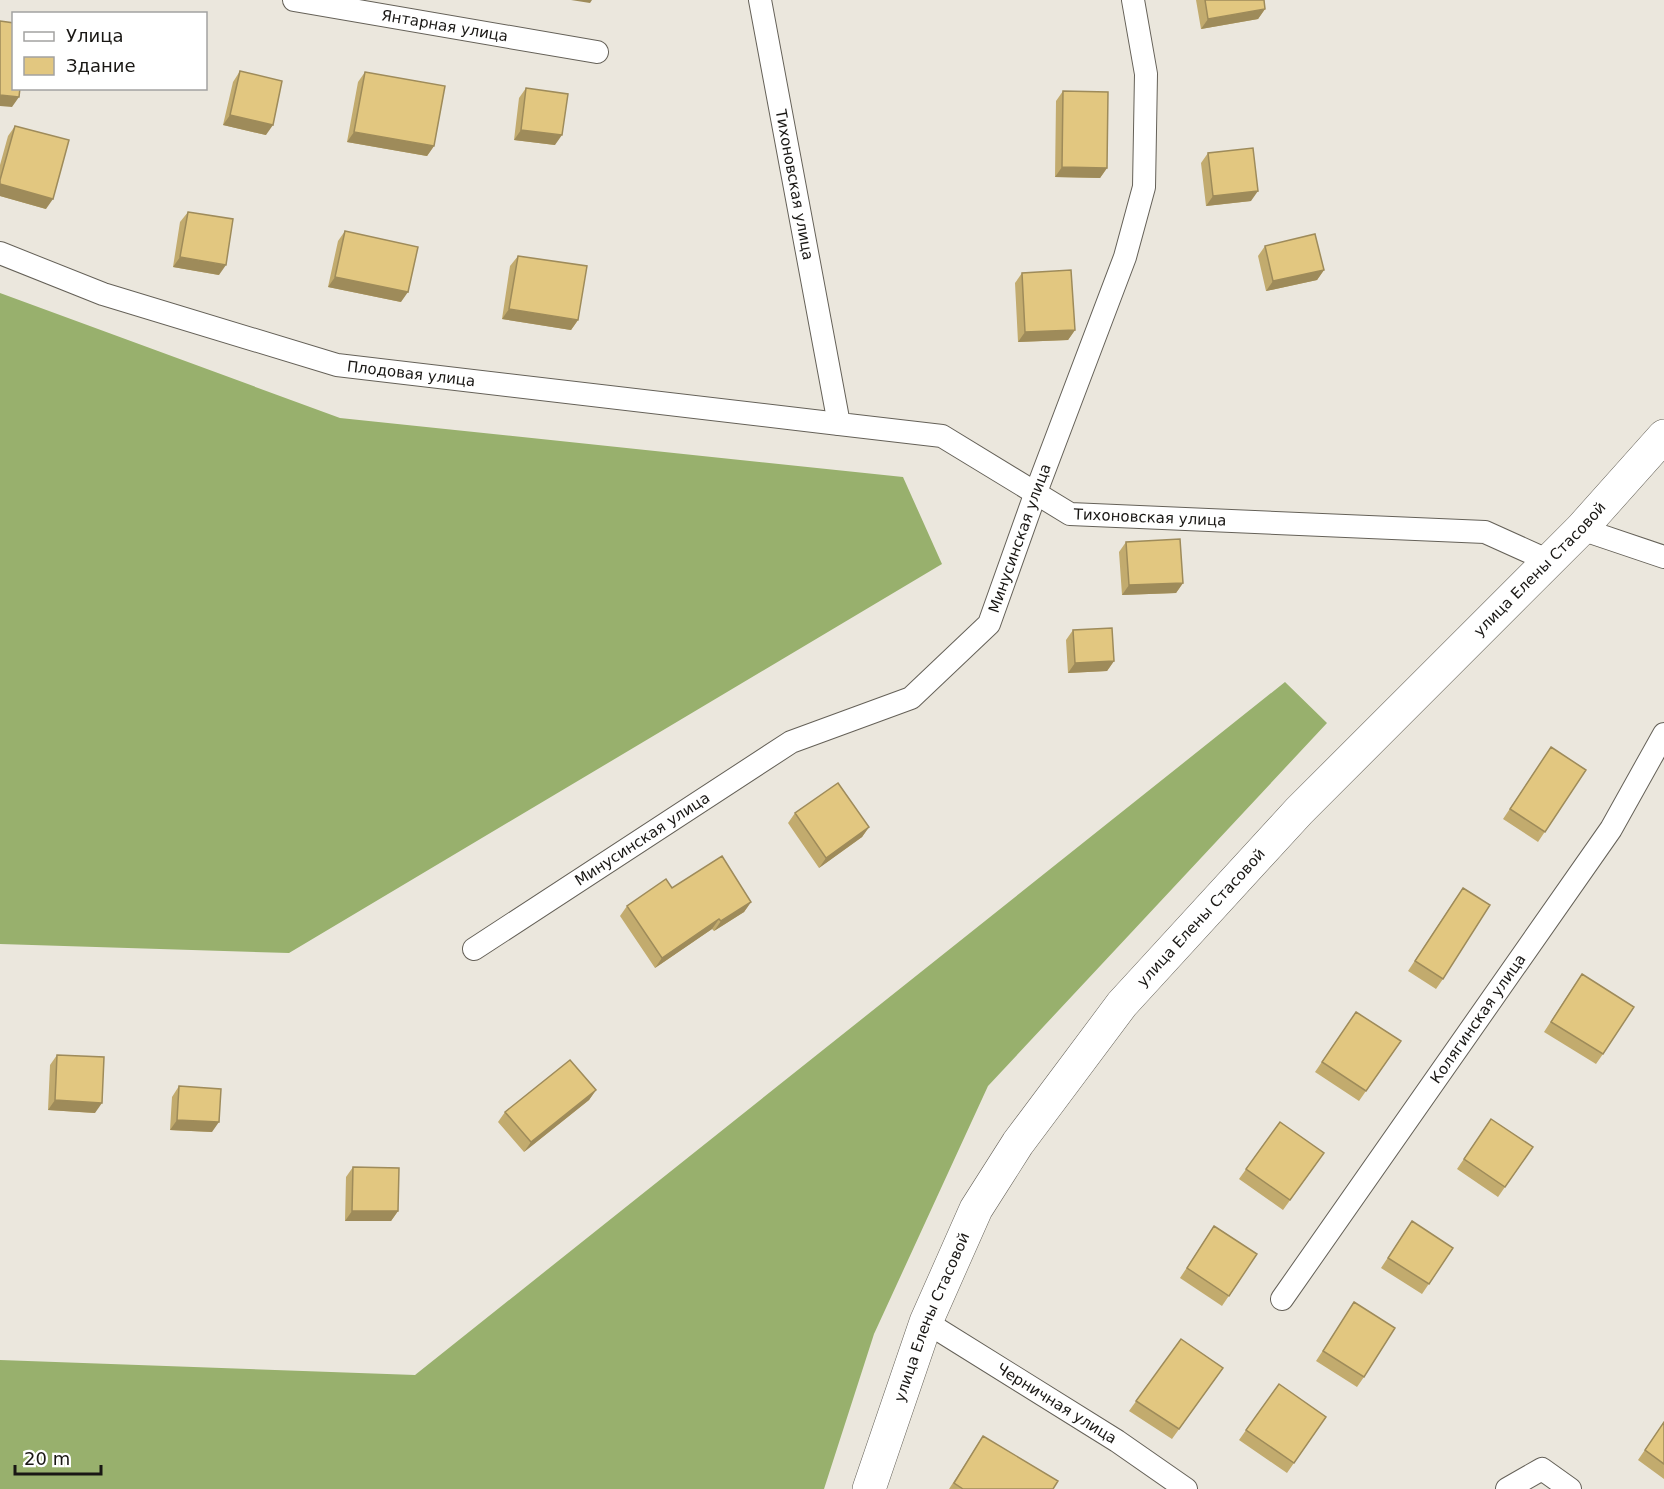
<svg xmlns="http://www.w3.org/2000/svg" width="1664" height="1489" viewBox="0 0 1664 1489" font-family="'DejaVu Sans',sans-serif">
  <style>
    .forest { fill: #98b06d }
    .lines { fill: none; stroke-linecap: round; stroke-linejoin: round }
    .street-casing { stroke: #656158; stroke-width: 24 }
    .secondary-casing { stroke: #656158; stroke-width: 34 }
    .street { stroke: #fff; stroke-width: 22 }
    .secondary { stroke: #fff; stroke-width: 33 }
    .wall { fill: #c2ab6e }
    .shaded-wall { fill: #9e8b5a }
    .building { fill: #e2c780; stroke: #9e8b5a; stroke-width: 1.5 }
    .labels { text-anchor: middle; stroke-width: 4.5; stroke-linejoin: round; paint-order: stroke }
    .street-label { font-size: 15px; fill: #191714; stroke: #fff }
  </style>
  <rect width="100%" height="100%" fill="#ebe7dd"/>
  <path class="forest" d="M 0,293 L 340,418 L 903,477 L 942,564 L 289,953 L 0,944 Z
    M 1285,682 L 1327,723 L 988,1086 L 874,1334 L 824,1489 L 0,1489 L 0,1360 L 415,1375 Z"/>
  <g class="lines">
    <defs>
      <g id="street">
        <path id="s1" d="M 294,0 L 597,52"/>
        <path id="s2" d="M 760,0 L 839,424 L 942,436 L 1070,514 L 1485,532 L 1547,560"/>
        <path id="s3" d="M 0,253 L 103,294 L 337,365 L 839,424"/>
        <path d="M 1581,529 L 1664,557"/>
        <path id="s4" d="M 474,949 L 791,742 L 911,698 L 989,624 L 1036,492 L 1125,257 L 1144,187 L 1146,74 L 1133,0"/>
        <path id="s5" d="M 1282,1299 L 1611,829 L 1664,734"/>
        <path id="s6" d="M 926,1322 L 1117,1441 L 1186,1489"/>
        <path d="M 1507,1489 L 1542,1469 L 1570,1489"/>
      </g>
      <g id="secondary">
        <path id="s7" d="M 869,1489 L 926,1322 L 976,1209 L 1018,1143 L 1122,1004 L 1299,811 L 1581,529 L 1664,436"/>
      </g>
    </defs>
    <use href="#street" class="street-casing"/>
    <use href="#secondary" class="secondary-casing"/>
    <use href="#street" class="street"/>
    <use href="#secondary" class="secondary"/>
  </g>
  <path class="wall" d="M 1196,0 L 1264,0 L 1265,9 L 1258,19 L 1201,29 Z
    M 240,71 L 266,135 L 223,125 L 233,82 Z
    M 365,72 L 434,146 L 427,156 L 347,142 L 358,82 Z
    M 526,88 L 555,145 L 514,140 L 519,98 Z
    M 1063,91 L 1107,168 L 1100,178 L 1055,177 L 1056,101 Z
    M 15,126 L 46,209 L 0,196 L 0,165 L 8,136 Z
    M 1208,153 L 1251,201 L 1206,206 L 1201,163 Z
    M 188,212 L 219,275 L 173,267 L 180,222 Z
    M 345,231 L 401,302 L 328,287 L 338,241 Z
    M 1265,246 L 1324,270 L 1317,280 L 1266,291 L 1258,256 Z
    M 518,256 L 578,320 L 571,330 L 502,319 L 510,266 Z
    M 1022,273 L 1075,330 L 1068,340 L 1018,342 L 1015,283 Z
    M 1126,542 L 1183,583 L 1176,593 L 1122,595 L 1119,552 Z
    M 1073,630 L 1114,661 L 1107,671 L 1068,673 L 1066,640 Z
    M 1551,747 L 1586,770 L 1538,842 L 1503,819 Z
    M 795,813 L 869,827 L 862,837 L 819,868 L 788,823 Z
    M 672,888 L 751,902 L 744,912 L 714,931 L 712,929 L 655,968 L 620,916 L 627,906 Z
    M 1456,898 L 1443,979 L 1436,989 L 1408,971 Z
    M 1575,984 L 1603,1054 L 1596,1064 L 1544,1032 Z
    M 1356,1012 L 1401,1041 L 1359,1101 L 1315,1072 Z
    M 57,1055 L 95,1113 L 48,1110 L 50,1065 Z
    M 179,1086 L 212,1132 L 170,1130 L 172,1097 Z
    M 596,1090 L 589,1100 L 524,1152 L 498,1122 L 505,1112 Z
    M 1491,1119 L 1533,1147 L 1498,1197 L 1457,1169 Z
    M 1280,1122 L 1324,1153 L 1283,1210 L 1239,1179 Z
    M 353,1167 L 398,1211 L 391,1221 L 345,1221 L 346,1177 Z
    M 1412,1221 L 1453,1248 L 1422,1294 L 1381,1268 Z
    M 1214,1226 L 1257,1254 L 1222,1306 L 1180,1278 Z
    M 1354,1303 L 1364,1377 L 1357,1387 L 1316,1361 Z
    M 1181,1339 L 1223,1368 L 1172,1439 L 1129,1411 Z
    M 1279,1384 L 1326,1417 L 1287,1473 L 1239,1440 Z
    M 1664,1422 L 1664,1479 L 1638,1460 Z
    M 983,1436 L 1053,1489 L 949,1489 Z"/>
  <path class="shaded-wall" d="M 571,0 L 592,0 L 590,3 Z
    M 1265,9 L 1258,19 L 1201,29 L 1208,19 Z
    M 0,95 L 19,97 L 12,107 L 0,106 Z
    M 230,115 L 273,125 L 266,135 L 223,125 Z
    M 521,130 L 562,135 L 555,145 L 514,140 Z
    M 354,132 L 434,146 L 427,156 L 347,142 Z
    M 1062,167 L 1107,168 L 1100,178 L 1055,177 Z
    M 0,184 L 53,199 L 46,209 L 0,196 Z
    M 1258,191 L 1251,201 L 1206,206 L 1213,196 Z
    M 180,257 L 226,265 L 219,275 L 173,267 Z
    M 1324,270 L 1317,280 L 1266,291 L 1273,281 Z
    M 335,277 L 408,292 L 401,302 L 328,287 Z
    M 509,309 L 578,320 L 571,330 L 502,319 Z
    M 1075,330 L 1068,340 L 1018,342 L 1025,332 Z
    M 1183,583 L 1176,593 L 1122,595 L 1129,585 Z
    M 1114,661 L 1107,671 L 1068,673 L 1075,663 Z
    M 869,827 L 862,837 L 819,868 L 826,858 Z
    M 751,902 L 744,912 L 714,931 L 721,921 Z
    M 719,919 L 712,929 L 655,968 L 662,958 Z
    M 596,1090 L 589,1100 L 524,1152 L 531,1142 Z
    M 55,1100 L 102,1103 L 95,1113 L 48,1110 Z
    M 177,1120 L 219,1122 L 212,1132 L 170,1130 Z
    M 352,1211 L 398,1211 L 391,1221 L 345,1221 Z"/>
  <path class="building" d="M 1205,0 L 1264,0 L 1265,9 L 1208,19 Z
    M 0,21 L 14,23 L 14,88 L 20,88 L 19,97 L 0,95 Z
    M 240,71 L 282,81 L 273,125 L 230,115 Z
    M 365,72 L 445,86 L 434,146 L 354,132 Z
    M 526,88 L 568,94 L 562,135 L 521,130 Z
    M 1063,91 L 1108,92 L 1107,168 L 1062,167 Z
    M 15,126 L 69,140 L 53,199 L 0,184 L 0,180 Z
    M 1253,148 L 1258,191 L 1213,196 L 1208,153 Z
    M 188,212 L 233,219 L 226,265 L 180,257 Z
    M 345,231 L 418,247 L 408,292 L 335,277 Z
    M 1315,234 L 1324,270 L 1273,281 L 1265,246 Z
    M 518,256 L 587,266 L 578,320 L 509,309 Z
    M 1071,270 L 1075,330 L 1025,332 L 1022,273 Z
    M 1180,539 L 1183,583 L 1129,585 L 1126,542 Z
    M 1112,628 L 1114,661 L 1075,663 L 1073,630 Z
    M 1551,747 L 1586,770 L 1545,832 L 1510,809 Z
    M 838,783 L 869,827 L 826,858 L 795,813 Z
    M 722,856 L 751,902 L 721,921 L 719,919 L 662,958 L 627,906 L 666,879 L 672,888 Z
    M 1463,888 L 1490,905 L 1443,979 L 1415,961 Z
    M 1582,974 L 1634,1007 L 1603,1054 L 1551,1022 Z
    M 1356,1012 L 1401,1041 L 1366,1091 L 1322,1062 Z
    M 57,1055 L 104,1057 L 102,1103 L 55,1100 Z
    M 570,1060 L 596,1090 L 531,1142 L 505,1112 Z
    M 179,1086 L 221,1089 L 219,1122 L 177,1120 Z
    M 1491,1119 L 1533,1147 L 1505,1187 L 1464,1159 Z
    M 1280,1122 L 1324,1153 L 1290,1200 L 1246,1169 Z
    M 353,1167 L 399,1168 L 398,1211 L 352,1211 Z
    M 1412,1221 L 1453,1248 L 1429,1284 L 1388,1258 Z
    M 1214,1226 L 1257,1254 L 1229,1296 L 1187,1268 Z
    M 1354,1302 L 1395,1328 L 1364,1377 L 1323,1351 Z
    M 1181,1339 L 1223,1368 L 1179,1429 L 1136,1401 Z
    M 1279,1384 L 1326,1417 L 1294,1463 L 1246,1430 Z
    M 1664,1422 L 1664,1464 L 1645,1450 Z
    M 983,1436 L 1058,1481 L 1053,1489 L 963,1489 L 954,1483 Z"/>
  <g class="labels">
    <g class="street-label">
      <text dy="5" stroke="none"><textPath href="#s1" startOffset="153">Янтарная улица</textPath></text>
      <text dy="5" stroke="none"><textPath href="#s2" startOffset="188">Тихоновская улица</textPath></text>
      <text dy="5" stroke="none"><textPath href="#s3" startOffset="430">Плодовая улица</textPath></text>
      <text dy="5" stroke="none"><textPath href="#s2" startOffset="765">Тихоновская улица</textPath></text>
      <text dy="5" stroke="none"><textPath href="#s4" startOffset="705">Минусинская улица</textPath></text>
      <text dy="5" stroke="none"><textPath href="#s7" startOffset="1155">улица Елены Стасовой</textPath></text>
      <text dy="5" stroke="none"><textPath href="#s4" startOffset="201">Минусинская улица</textPath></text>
      <text dy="5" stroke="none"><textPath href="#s7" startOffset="669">улица Елены Стасовой</textPath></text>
      <text dy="5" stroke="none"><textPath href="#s5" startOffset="342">Колягинская улица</textPath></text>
      <text dy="5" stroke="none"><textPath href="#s7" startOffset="183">улица Елены Стасовой</textPath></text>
      <text dy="5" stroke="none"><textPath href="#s6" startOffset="154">Черничная улица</textPath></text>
    </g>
  </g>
  <rect x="12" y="12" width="195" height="78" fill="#ffffff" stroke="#a3a2a1" stroke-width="1.5"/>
  <rect x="24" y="32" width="30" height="9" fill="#ffffff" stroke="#a3a2a1" stroke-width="1.5"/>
  <text x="66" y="42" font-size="18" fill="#191714">Улица</text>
  <rect x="24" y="57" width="30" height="18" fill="#e2c780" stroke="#a3a2a1" stroke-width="1.5"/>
  <text x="66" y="72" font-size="18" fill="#191714">Здание</text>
  <path d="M15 1465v9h86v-9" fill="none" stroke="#191714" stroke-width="3"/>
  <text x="24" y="1465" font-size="18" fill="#191714" stroke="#ffffff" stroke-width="4.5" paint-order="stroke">20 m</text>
</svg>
